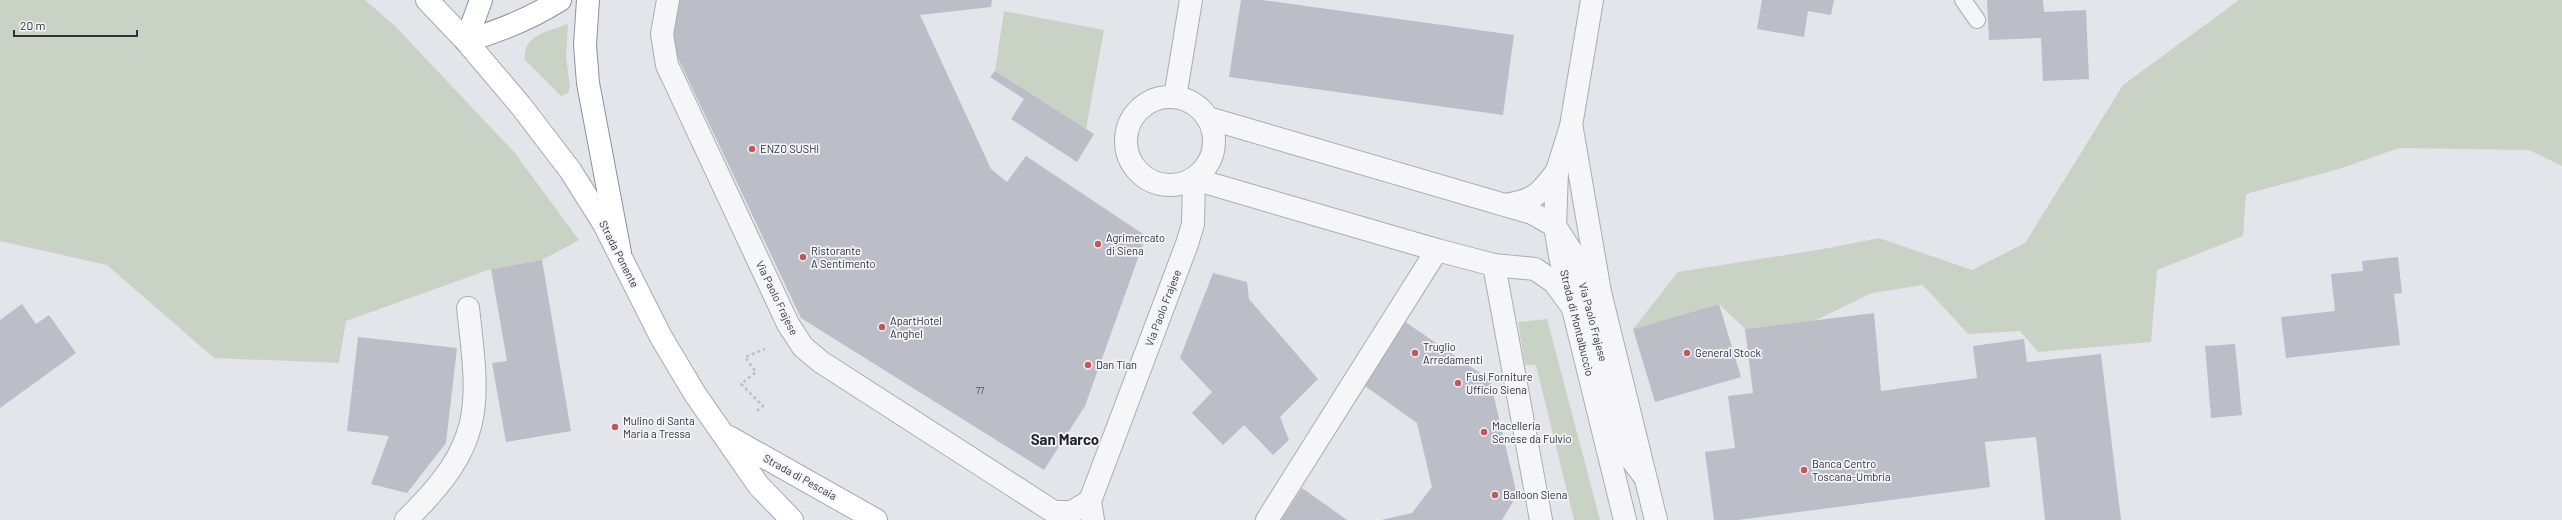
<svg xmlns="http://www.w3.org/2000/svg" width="2562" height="520" viewBox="0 0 2562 520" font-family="Barlow,sans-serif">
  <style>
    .green { fill: #c8d3c5 }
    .building { fill: #bbbec6 }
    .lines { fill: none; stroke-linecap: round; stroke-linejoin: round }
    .service-casing { stroke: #a9acb4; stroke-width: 18 }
    .minor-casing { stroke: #a9acb4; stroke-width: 24 }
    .tertiary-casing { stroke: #a9acb4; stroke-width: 24 }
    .primary-casing { stroke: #a4a9b4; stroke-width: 24 }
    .trunk-casing { stroke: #8c929f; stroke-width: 24 }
    .path { stroke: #bebfc4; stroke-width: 2.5; stroke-dasharray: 3 3; stroke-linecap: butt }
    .service { stroke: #f6f6f8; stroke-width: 16 }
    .minor { stroke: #f6f6f8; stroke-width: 22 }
    .tertiary { stroke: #f6f6f8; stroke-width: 22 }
    .primary { stroke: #fff; stroke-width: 22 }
    .trunk { stroke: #fff; stroke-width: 22 }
    .poi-dot { fill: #c1565e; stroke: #f3f4f7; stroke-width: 1.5 }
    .labels { text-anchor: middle; stroke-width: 3.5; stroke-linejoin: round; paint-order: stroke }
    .number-label { font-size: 9px; fill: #505562 }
    .poi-label { font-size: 11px; fill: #2d3240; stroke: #f3f4f7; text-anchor: start }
    .street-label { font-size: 11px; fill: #2d3240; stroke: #f3f4f7 }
    .district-label { font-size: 15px; font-weight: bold; fill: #1f2431; stroke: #f3f4f7 }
  </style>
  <rect width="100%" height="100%" fill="#e3e5ea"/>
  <path class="green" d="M 0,0 L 365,0 L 395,26 L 514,152 L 579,240 L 542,260 L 491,269 L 346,321 L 339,363 L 214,358 L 107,265 L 0,241 Z
    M 2239,0 L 2562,0 L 2562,166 L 2529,150 L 2399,148 L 2339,169 L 2246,194 L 2243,236 L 2157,270 L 2151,342 L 2038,352 L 2020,331 L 1968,334 L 1923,285 L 1872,293 L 1814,321 L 1745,329 L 1719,304 L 1633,329 L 1678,272 L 1823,249 L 1879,238 L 1972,270 L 2025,243 L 2123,85 Z
    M 1004,11 L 1104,30 L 1086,129 L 995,71 Z
    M 568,24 L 566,57 L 570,87 L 568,93 L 561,96 L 525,60 C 522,35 548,32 568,24 Z
    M 1547,319 L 1600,520 L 1574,520 L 1536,365 L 1525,365 L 1518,322 Z"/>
  <path class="building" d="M 675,0 L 992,0 L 991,7 L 920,15 L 991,169 L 1007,182 L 1026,156 L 1146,236 L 1085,406 L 1044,470 L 801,318 L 669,39 Z
    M 1241,0 L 1262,0 L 1514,35 L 1503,115 L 1229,77 Z
    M 1762,0 L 1834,0 L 1831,15 L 1808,11 L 1804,37 L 1757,29 Z
    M 1987,0 L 2043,0 L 2044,12 L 2086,10 L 2089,79 L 2043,81 L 2041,38 L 1989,40 Z
    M 995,71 L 1094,134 L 1077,162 L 1011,119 L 1024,99 L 990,77 Z
    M 2398,257 L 2402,293 L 2394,294 L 2400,345 L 2286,358 L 2281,317 L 2335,311 L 2331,274 L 2363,271 L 2362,261 Z
    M 542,260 L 571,431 L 506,442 L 492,363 L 507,361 L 491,269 Z
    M 1213,273 L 1247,282 L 1249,299 L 1318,379 L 1280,417 L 1289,440 L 1273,455 L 1244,425 L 1223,445 L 1192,413 L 1212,392 L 1180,358 Z
    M 22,304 L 36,324 L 49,315 L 76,353 L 0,408 L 0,320 Z
    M 1719,304 L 1741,377 L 1655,402 L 1633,329 Z
    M 1874,313 L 1881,391 L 1977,378 L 1973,346 L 2024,339 L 2027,362 L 2101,354 L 2121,520 L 2045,520 L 2036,437 L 1985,442 L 1990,487 L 1738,520 L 1714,520 L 1705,452 L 1735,448 L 1728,396 L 1753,393 L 1745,329 Z
    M 1404,321 L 1490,380 L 1517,495 L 1502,520 L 1381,520 L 1412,513 L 1432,487 L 1417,423 L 1365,386 Z
    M 358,337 L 457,348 L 446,443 L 407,493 L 371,484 L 389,436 L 347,431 Z
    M 2235,344 L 2242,415 L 2211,418 L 2205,346 Z
    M 1302,488 L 1347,520 L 1281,520 Z"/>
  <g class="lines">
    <defs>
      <path id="service" d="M 1963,0 L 1977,20"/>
      <path id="minor" d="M 668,0 L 662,34 L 667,65 L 788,324 L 803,347 L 821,362 L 1054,512 L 1072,512 L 1090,501
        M1126 141a44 44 0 1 1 88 0a44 44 0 1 1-88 0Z
        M 1175,97 L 1191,0
        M 1208,118 L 1532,213 L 1555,226 L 1575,257 L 1623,437 L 1629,456 L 1644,476
        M 1504,205 C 1534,201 1540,194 1557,171
        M 1494,265 L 1541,520
        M 406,520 C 484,444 480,410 468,308
        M 1093,520 L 1090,501 L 1187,244 L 1193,224 L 1194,179 L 1437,250 L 1494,265 L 1535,269 L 1554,282 L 1573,308
        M 1267,520 L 1437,250"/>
      <path id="tertiary" d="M 1592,0 L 1571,126 L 1557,171 L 1555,226 L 1560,256 L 1625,520
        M 1572,129 L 1600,292 L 1656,520"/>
      <path id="primary" d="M 427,0 L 466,41 L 521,106 L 570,170 L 604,224 L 661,337 L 695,394 L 759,486 L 792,520
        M 729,437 L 876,520"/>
      <path id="trunk" d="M 588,0 L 585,45 L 588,83 L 620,253
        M 466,41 C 500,31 530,19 560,0
        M 466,41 L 481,0"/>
    </defs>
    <use href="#service" class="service-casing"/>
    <use href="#minor" class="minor-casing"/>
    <use href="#tertiary" class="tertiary-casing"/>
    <use href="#primary" class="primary-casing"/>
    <use href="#trunk" class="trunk-casing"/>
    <path class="path" d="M 757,411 L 763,406 L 741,384 L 756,372 L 745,357 L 765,349"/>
    <use href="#service" class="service"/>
    <use href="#minor" class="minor"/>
    <use href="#tertiary" class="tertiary"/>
    <use href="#primary" class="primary"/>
    <use href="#trunk" class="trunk"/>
  </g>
  <g class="poi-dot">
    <circle cx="752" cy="149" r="4"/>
    <circle cx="1098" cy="244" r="4"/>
    <circle cx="803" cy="257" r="4"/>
    <circle cx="882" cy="327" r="4"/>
    <circle cx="1415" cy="353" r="4"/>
    <circle cx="1687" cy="353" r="4"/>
    <circle cx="1088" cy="365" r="4"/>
    <circle cx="1458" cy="383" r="4"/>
    <circle cx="615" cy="427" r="4"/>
    <circle cx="1484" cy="432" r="4"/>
    <circle cx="1804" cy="470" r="4"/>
    <circle cx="1495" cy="495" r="4"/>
  </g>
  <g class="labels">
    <g class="number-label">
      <text x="980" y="394">77</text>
    </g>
    <g class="poi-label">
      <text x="760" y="153">ENZO SUSHI</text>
      <text x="1106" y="242">Agrimercato<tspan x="1106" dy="13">di Siena</tspan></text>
      <text x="811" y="255">Ristorante<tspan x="811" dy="13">A Sentimento</tspan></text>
      <text x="890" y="325">ApartHotel<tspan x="890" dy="13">Anghel</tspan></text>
      <text x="1423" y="351">Truglio<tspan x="1423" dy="13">Arredamenti</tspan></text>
      <text x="1695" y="357">General Stock</text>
      <text x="1096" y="369">Dan Tian</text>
      <text x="1466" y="381">Fusi Forniture<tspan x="1466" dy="13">Ufficio Siena</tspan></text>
      <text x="623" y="425">Mulino di Santa<tspan x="623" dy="13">Maria a Tressa</tspan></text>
      <text x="1492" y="430">Macelleria<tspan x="1492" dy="13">Senese da Fulvio</tspan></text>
      <text x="1812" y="468">Banca Centro<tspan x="1812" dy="13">Toscana-Umbria</tspan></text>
      <text x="1503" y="499">Balloon Siena</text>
    </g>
    <g class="street-label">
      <text transform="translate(619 254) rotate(63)" y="4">Strada Ponente</text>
      <text transform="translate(777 298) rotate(64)" y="4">Via Paolo Frajese</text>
      <text transform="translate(1163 308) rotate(-69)" y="4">Via Paolo Frajese</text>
      <text transform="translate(1593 322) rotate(75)" y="4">Via Paolo Frajese</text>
      <text transform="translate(1577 323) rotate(76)" y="4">Strada di Montalbuccio</text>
      <text transform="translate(800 477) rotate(29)" y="4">Strada di Pescaia</text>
    </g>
    <g class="district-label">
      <text x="1065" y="445">San Marco</text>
    </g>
  </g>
  <path d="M14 30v6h123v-6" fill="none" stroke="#2d3240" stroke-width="2"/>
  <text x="20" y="30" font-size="12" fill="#2d3240" stroke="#f3f4f7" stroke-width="3" paint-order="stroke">20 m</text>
</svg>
